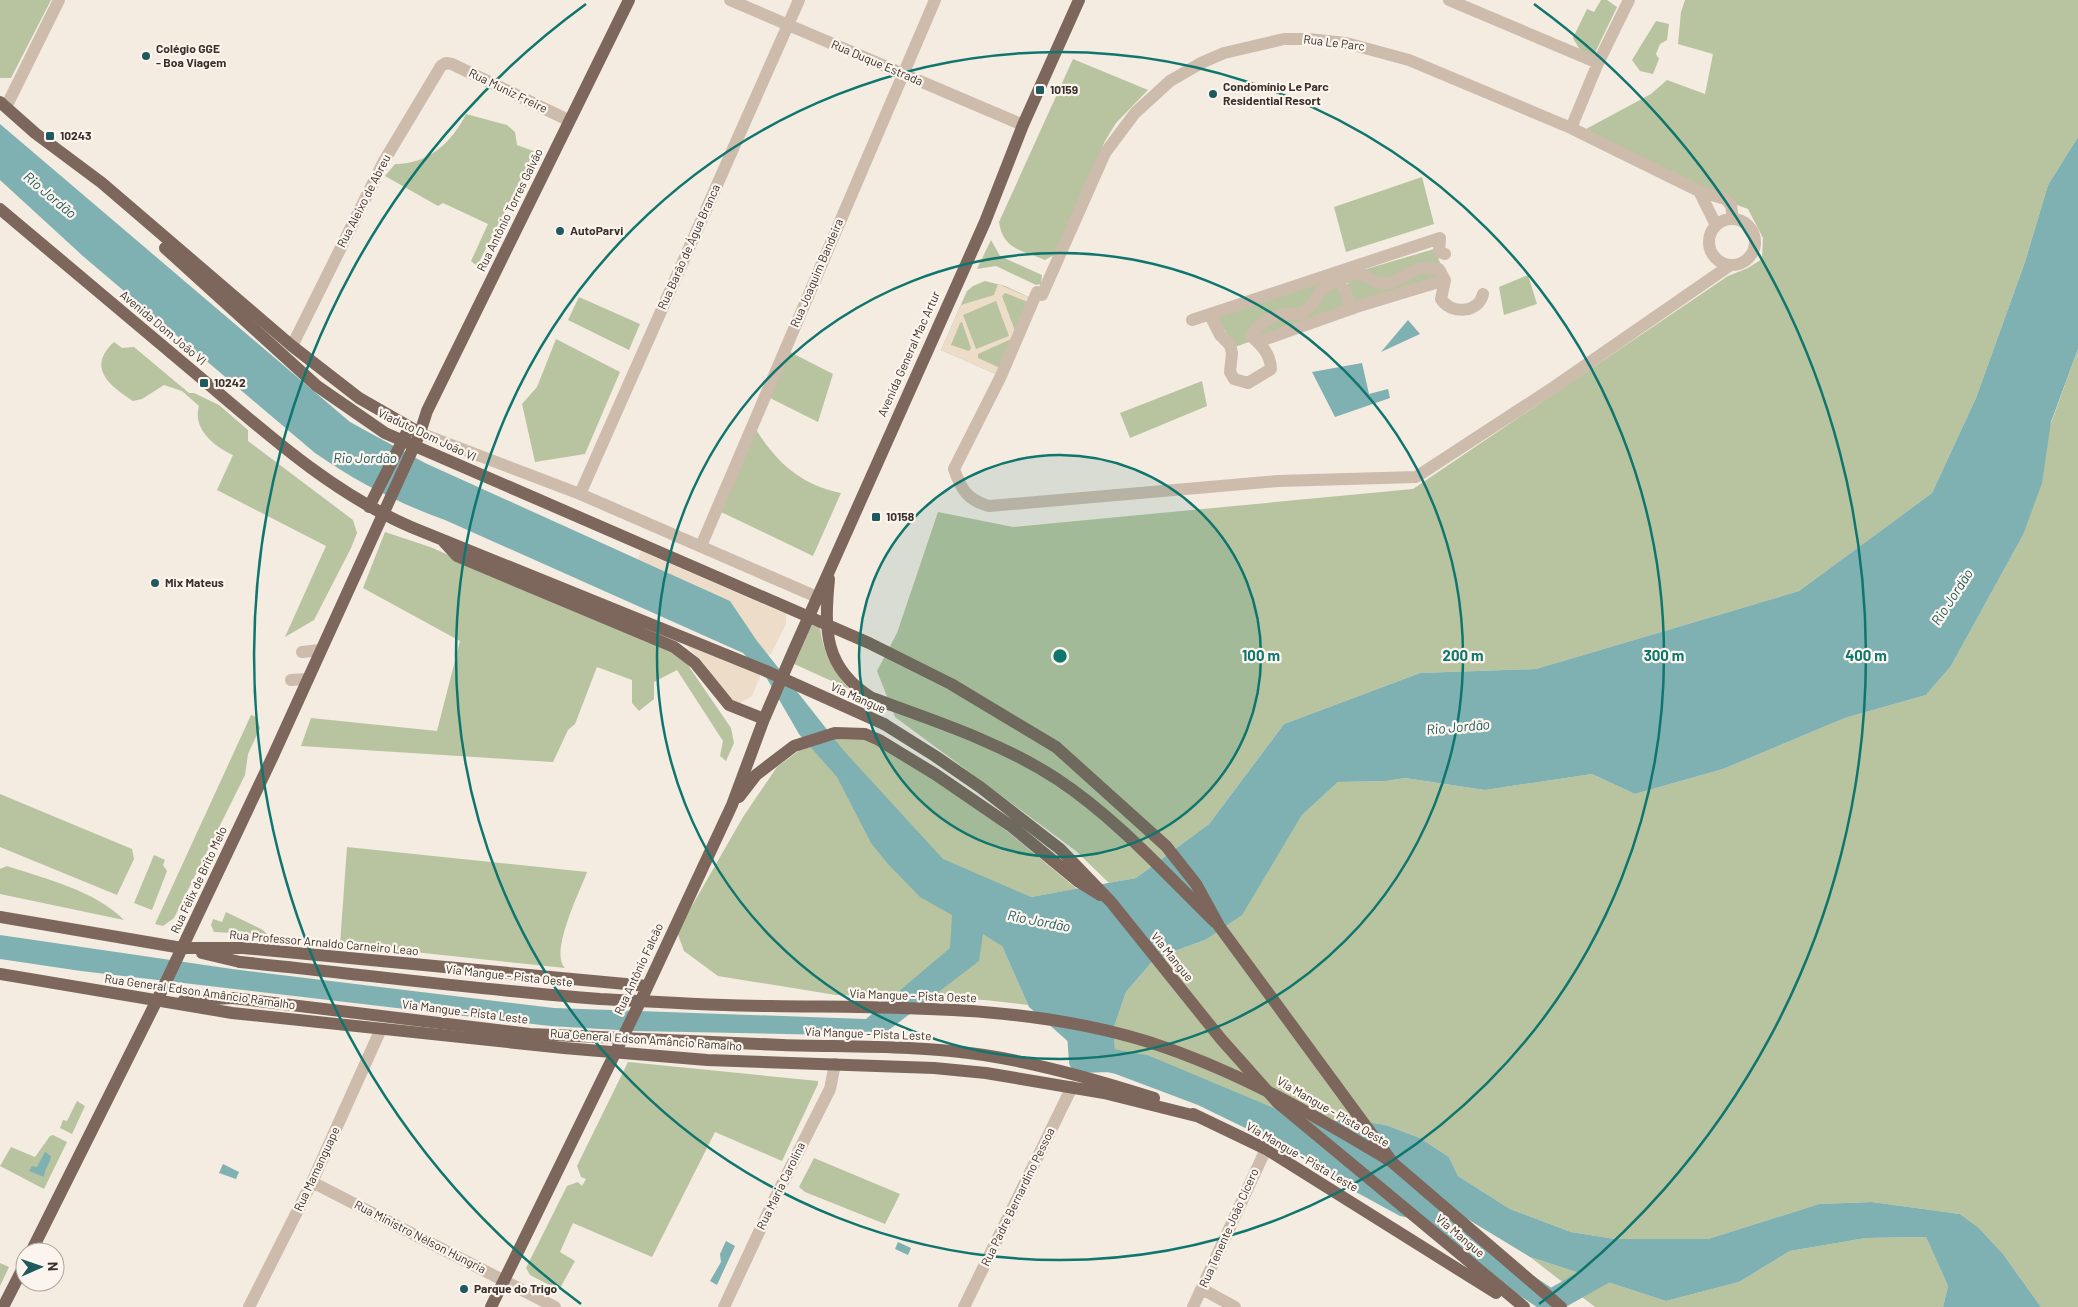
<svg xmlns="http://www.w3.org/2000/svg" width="2078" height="1307" viewBox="0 0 2078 1307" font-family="Barlow,sans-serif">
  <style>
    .green { fill: #b8c4a0 }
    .plaza { fill: #ecdcc8; fill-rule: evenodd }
    .water { fill: #7fb0b2 }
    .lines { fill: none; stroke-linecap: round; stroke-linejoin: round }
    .river { stroke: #7fb0b2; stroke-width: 24 }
    .minor { stroke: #cdbbac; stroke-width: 12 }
    .major { stroke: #7d675c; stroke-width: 12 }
    .major-bridge { stroke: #7d675c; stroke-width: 12 }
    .ring { fill: none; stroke: #0f766e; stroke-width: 2.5 }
    .poi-dot { fill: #1f5a5e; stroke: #fbf5ee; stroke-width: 2 }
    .labels { text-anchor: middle; stroke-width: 4.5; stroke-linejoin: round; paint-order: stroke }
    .street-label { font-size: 12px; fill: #3b302b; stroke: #fbf5ee }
    .poi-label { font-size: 12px; font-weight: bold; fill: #3b302b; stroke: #fbf5ee; text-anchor: start }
    .water-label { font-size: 14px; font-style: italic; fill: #1f5a5e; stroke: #fbf5ee }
    .centre { fill: #0f766e; stroke: #fbf5ee; stroke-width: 2.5 }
    .ring-label { font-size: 15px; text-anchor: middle; font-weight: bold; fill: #0f766e; stroke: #fbf5ee; stroke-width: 4.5; stroke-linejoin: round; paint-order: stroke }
  </style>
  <rect width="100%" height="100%" fill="#f4ebe1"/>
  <path class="green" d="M 0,0 L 51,0 L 11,78 L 0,78 Z
    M 1601,0 L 1607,0 L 1617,7 L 1593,57 L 1583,55 L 1573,38 L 1587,9 L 1594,12 Z
    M 1685,0 L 2078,0 L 2078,137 L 2048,185 L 2025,262 L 1976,398 L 1932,493 L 1799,591 L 1536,669 L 1420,673 L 1284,724 L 1209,824 L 1136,878 L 1109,883 L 1076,851 L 895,717 L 877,671 L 897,633 L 938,512 L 1013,527 L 1413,489 L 1728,276 L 1748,268 L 1762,259 L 1763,238 L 1748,209 L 1726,201 L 1586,129 L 1651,94 L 1667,80 L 1705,94 L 1713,54 L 1678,44 L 1681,12 Z
    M 1656,21 L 1669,24 L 1667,40 L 1660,44 L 1656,54 L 1659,59 L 1653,74 L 1640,71 L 1632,60 Z
    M 1073,59 L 1148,90 L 1116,123 L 1105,141 L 1054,255 L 1045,260 C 1022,250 1003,250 999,222 Z
    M 466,114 L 507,125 L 515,132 L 517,145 L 536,152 L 477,266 L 471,261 L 488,224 L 443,203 L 438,206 L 385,176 L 395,164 C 429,164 452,142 466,114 Z
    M 1422,177 L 1434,224 L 1346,252 L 1334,207 Z
    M 991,240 L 1000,256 L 1042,275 L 1041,284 L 1036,285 L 996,266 L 977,269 Z
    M 1434,249 L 1446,276 L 1354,305 L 1346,275 Z
    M 1528,275 L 1537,304 L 1504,315 L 1499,287 Z
    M 1335,277 L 1345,307 L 1235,347 L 1216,317 Z
    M 985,281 L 1005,286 L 1033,299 L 1005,378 L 941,350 L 967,291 L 973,286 Z
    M 579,297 L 640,324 L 629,350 L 568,320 Z
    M 556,339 L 620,372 L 585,454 L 535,462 L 522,404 L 537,387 Z
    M 114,342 L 122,348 L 134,347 L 189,393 L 194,393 L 219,405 L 248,430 L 248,441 L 353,520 L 357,533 L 351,548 L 314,620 L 285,637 L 326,546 L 217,490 L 233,455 C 215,447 192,429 199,406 L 182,391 L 164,385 L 142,399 L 133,401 C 110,386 86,368 114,342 Z
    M 2078,349 L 2078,1307 L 2041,1307 L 2003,1254 L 1979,1228 L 1960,1214 L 1872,1202 L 1819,1204 L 1708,1239 L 1615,1239 L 1571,1232 L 1510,1209 L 1458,1176 L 1449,1157 L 1420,1138 L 1386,1125 L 1348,1119 L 1318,1122 L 1256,1117 L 1212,1105 L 1131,1071 L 1115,1053 L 1114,1027 L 1126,992 L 1151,963 L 1172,952 L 1205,940 L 1253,895 L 1302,815 L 1338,782 L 1386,781 L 1405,778 L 1485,790 L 1592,774 L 1635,794 L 1723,769 L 1845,718 L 1926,695 L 1951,666 L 2023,535 L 2050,426 Z
    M 790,352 L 833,374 L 818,422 L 770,398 Z
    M 1202,381 L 1207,406 L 1130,438 L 1120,413 Z
    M 755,428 C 776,462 801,485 841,493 L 813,556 L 721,512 Z
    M 385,532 L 430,547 L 681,655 L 731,728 L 734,743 L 726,761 L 720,756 L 723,741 L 677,670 L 654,682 L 654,699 L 639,711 L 632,703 L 632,680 L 597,667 L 575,724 L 568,730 L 553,762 L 301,746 L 311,718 L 437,731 L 460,641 L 363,588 Z
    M 809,624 L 820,628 C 823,652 833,670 849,689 L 792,663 Z
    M 251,715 L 256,717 L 260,728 L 248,754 L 245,775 L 174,918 L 163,926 L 155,924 Z
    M 835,739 L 863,740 L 885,749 L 956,789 L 1077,889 L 990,904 L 1002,946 L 1028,1005 L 985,1000 L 836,995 L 718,976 L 684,951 L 677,932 L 743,817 L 777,767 L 808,744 Z
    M 0,794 L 132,849 L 134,859 L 117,895 L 0,847 Z
    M 347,847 L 587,872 C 580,891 549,953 565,968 L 340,944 Z
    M 154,855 L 165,860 L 163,865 L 167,871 L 152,910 L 134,903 Z
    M 7,866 C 46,879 94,890 124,920 L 0,894 L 0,869 Z
    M 226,912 L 263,930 L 268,935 L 214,932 L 211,925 L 213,919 L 222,922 Z
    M 628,1062 L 818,1081 L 818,1084 L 782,1161 L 715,1132 L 652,1257 L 573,1223 L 560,1252 L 575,1261 L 559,1290 L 530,1275 L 526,1268 L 567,1186 L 578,1182 L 582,1186 L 586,1179 L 581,1177 L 577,1166 Z
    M 77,1101 L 85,1106 L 72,1134 L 60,1128 L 63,1120 L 67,1121 Z
    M 53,1135 L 67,1142 L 44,1189 L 0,1166 L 11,1147 L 35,1157 L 50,1136 Z
    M 814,1158 L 900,1194 L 885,1224 L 805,1192 L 799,1187 Z
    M 1926,1237 L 1948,1286 L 1943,1307 L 1595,1307 L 1530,1257 L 1666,1301 L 1739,1282 L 1790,1251 L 1866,1238 Z
    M 0,1263 L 9,1267 L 0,1286 Z"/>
  <path class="plaza" d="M 998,284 L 1033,299 L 1005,378 L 941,350 L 961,305 L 994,295 ZM 1005,293 L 1028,302 L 1015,331 L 1002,296 ZM 996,301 L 1009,336 L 976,349 L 963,315 ZM 962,322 L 971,348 L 969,351 L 951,345 L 960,323 ZM 1009,340 L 1012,340 L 1000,368 L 978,358 L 978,354 Z
    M 641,551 L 786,614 L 786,624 L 771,654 L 768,655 L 756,641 L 730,601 L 638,559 Z
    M 682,641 L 761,674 L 752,696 L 738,704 L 729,698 L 702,661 Z"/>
  <path class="water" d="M 0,124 L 350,422 L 425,463 L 730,601 L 757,641 L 844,751 L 943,859 L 1031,897 L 1136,878 L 1209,824 L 1284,724 L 1420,673 L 1536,669 L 1799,591 L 1932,493 L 1976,398 L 2025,262 L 2048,185 L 2078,137 L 2078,349 L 2051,422 L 2042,483 L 2023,535 L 1951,666 L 1926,695 L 1845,718 L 1723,769 L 1635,794 L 1592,774 L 1485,790 L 1405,778 L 1386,781 L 1338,782 L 1302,815 L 1242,915 L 1205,940 L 1172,952 L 1151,963 L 1126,992 L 1114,1027 L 1115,1053 L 1131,1071 L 1212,1105 L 1256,1117 L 1318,1122 L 1348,1119 L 1386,1125 L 1420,1138 L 1449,1157 L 1458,1176 L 1510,1209 L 1571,1232 L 1615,1239 L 1708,1239 L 1819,1204 L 1872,1202 L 1960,1214 L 1979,1228 L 2003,1254 L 2041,1307 L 1943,1307 L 1948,1286 L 1926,1237 L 1866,1238 L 1790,1251 L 1739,1282 L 1666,1301 L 1530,1257 L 1446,1206 L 1470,1230 L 1400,1216 L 1332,1179 L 1282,1146 L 1198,1105 L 1097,1067 L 1029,1007 L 1002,946 L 983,934 L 979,961 L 881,1036 L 635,1031 L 550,1026 L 81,971 L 0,959 L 0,935 L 232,969 L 554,1008 L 866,1019 L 950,948 L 952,915 L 920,897 L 888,864 L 871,843 L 837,777 L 799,734 L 766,677 L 743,653 L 445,520 C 398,503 357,482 315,453 L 84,257 L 0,180 Z
    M 1408,320 L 1420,334 L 1381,352 Z
    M 1362,363 L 1369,394 L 1388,389 L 1390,398 L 1335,417 L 1312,372 Z
    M 45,1152 L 51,1156 C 50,1164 44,1169 44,1177 L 29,1171 L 32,1166 L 37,1167 Z
    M 223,1164 L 239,1172 L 236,1179 L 219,1173 Z
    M 726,1241 L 735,1246 L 717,1285 L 710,1281 L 721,1262 L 720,1254 Z
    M 898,1242 L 911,1248 L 908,1255 L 895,1249 Z"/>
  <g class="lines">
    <path class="river" d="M 1078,1020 L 1081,1061 L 1107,1060 L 1145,1067 L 1300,1132
      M 1413,1204 L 1456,1239 L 1554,1304
      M 1550,1302 L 1621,1262"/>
    <path class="minor" d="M 730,0 L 1023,125
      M 1449,0 L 1598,63
      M 6,107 L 59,0
      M 1571,128 L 1598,63 L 1629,0
      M 1699,191 L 1716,225
      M1709 242a23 23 0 1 1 46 0a23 23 0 1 1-46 0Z
      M 1338,272 L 1352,309
      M 1445,280 L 1441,299 C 1451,315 1479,313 1483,294
      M 1037,292 L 1001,376 L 954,469 C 961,489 967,500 989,506 L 1278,481 L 1416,477 L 1554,387 L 1729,266
      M 1042,295 L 1105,153 L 1135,113 L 1170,81 L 1201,63 L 1224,53 L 1284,39 L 1308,39 L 1346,43 L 1409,60 L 1571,128 L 1699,191 L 1725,199 L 1731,205 L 1733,219
      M 1210,315 L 1220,335 L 1230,345 L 1232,353 L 1230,372 L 1234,379 L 1248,383 L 1271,369 C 1270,353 1262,346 1251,336 C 1260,323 1270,316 1286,314 C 1293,313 1297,316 1304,312 C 1312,308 1315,297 1321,291 C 1332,281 1345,278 1359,273 C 1365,276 1374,282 1380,283 C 1403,286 1408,262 1439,269 L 1445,280 L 1356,307 L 1258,342
      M 1192,320 L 1440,238 L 1439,252 L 1445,254
      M 292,346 L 384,161 L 441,66 L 446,63 L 452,64 L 568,120
      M 420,433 L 580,494 L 817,597
      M 580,494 L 799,0
      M 701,546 L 935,0
      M 302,652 L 320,650
      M 291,680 L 308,679
      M 312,1182 L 555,1307
      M 1202,1289 L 1235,1307
      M 249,1307 L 312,1182 L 381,1029
      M 724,1307 L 774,1200 L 830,1089 L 835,1064
      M 964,1307 L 1072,1087
      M 1193,1307 L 1266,1149"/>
    <path class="major" d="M 0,102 L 35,133 L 102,183 L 292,346 L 359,398 L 420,433
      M 0,209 C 67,265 134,322 201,378 C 266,433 332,493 411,527 L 766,671
      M 369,507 L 407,432
      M 444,542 L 457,556 L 674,647 L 695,663 L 729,705 L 764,719
      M 829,579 C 824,631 824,668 872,698 C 935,721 1000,742 1057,779 C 1116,818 1165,873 1215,922
      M 884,724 L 935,756 L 980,787 L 1060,849 L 1111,902 L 1221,1039 L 1278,1103 L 1524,1307
      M 739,797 L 756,775 L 794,746 L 835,733 L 865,734 L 879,740 L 935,774 L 1011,826 L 1079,882 L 1100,895
      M 0,917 L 182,948 L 243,948 L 647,986
      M 202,953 L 240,962
      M 0,974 L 232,1013 L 564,1048 L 707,1060 L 934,1068 L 986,1073 L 1104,1093 L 1200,1117
      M 184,1000 L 233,998
      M 782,1045 C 849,1047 918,1045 984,1055 C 1042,1064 1098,1080 1154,1098
      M 1193,1114 L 1266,1149 L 1496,1293
      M 1393,1163 L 1561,1307
      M 31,1252 L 164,986 L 273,756 L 420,433 L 427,411 L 629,0
      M 3,1307 L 25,1264
      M 491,1307 L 642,998 L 732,805 L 764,719 L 793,652 L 985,222 L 1023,125 L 1079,0"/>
    <path class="major-bridge" d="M 165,248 L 317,386 L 385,433 L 869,643 L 951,684 L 1056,747 L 1166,846 L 1196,884 L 1219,926 L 1393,1163
      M 766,671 L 884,724
      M 240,962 C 360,974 480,990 600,999 C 657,1002 715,1006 772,1006 C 898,1008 1028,1004 1149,1042 C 1236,1070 1311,1113 1389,1160
      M 233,998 L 530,1034 L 782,1045"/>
  </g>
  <circle cx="1060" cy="656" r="201" fill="#0f766e" fill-opacity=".12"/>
  <g class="ring">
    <circle cx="1060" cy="656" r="201"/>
    <circle cx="1060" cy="656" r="403"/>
    <circle cx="1060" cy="656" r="604"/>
    <path d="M581 1304A806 806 0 0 1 586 4M1534 4A806 806 0 0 1 1539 1304"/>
  </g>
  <g class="poi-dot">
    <circle cx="146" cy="56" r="5"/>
    <rect x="1035" y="85" width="10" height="10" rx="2.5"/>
    <circle cx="1213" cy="94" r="5"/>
    <rect x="45" y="131" width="10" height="10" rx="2.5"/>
    <circle cx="560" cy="231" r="5"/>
    <rect x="199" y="378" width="10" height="10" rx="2.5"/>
    <rect x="871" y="512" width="10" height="10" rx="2.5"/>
    <circle cx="155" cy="583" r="5"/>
    <circle cx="464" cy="1289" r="5"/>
  </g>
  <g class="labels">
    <g class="street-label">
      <text transform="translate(1334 43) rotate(7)" y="4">Rua Le Parc</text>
      <text transform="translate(877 63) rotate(23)" y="4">Rua Duque Estrada</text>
      <text transform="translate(508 91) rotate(26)" y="4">Rua Muniz Freire</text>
      <text transform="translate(364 201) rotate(-63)" y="4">Rua Aleixo de Abreu</text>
      <text transform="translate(510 210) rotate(-64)" y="4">Rua Antônio Torres Galvão</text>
      <text transform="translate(689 247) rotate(-66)" y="4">Rua Barão de Água Branca</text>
      <text transform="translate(817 273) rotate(-67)" y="4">Rua Joaquim Bandeira</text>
      <text transform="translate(163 328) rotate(40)" y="4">Avenida Dom João VI</text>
      <text transform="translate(909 354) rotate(-66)" y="4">Avenida General Mac Artur</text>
      <text transform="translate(427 435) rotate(25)" y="4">Viaduto Dom João VI</text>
      <text transform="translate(858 698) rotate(24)" y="4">Via Mangue</text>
      <text transform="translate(199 880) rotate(-65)" y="4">Rua Félix de Brito Melo</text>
      <text transform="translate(324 943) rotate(5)" y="4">Rua Professor Arnaldo Carneiro Leao</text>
      <text transform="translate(1172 957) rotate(51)" y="4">Via Mangue</text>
      <text transform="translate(639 969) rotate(-65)" y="4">Rua Antônio Falcão</text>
      <text transform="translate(509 976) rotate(6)" y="4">Via Mangue - Pista Oeste</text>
      <text transform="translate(200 992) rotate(8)" y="4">Rua General Edson Amâncio Ramalho</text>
      <text transform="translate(913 996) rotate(2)" y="4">Via Mangue - Pista Oeste</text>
      <text transform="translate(465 1012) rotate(7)" y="4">Via Mangue - Pista Leste</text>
      <text transform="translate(868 1034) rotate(2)" y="4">Via Mangue - Pista Leste</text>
      <text transform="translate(646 1040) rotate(4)" y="4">Rua General Edson Amâncio Ramalho</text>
      <text transform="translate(1333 1112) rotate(30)" y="4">Via Mangue - Pista Oeste</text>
      <text transform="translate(1302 1157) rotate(30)" y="4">Via Mangue - Pista Leste</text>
      <text transform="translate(317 1169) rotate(-65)" y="4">Rua Mamanguape</text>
      <text transform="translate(781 1186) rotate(-64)" y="4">Rua Maria Carolina</text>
      <text transform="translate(1018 1197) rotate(-64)" y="4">Rua Padre Bernardino Pessoa</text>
      <text transform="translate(1229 1228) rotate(-66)" y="4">Rua Tenente João Cícero</text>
      <text transform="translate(1460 1236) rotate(40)" y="4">Via Mangue</text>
      <text transform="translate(420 1237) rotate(27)" y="4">Rua Ministro Nélson Hungria</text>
    </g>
    <g class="poi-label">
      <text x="156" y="53">Colégio GGE<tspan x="156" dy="14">- Boa Viagem</tspan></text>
      <text x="1223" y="91">Condomínio Le Parc<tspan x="1223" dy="14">Residential Resort</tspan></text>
      <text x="1050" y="94">10159</text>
      <text x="60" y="140">10243</text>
      <text x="570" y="235">AutoParvi</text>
      <text x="214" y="387">10242</text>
      <text x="886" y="521">10158</text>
      <text x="165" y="587">Mix Mateus</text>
      <text x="474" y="1293">Parque do Trigo</text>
    </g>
    <g class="water-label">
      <text transform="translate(50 195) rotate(40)" y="5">Rio Jordão</text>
      <text x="365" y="463">Rio Jordão</text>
      <text transform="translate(1952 597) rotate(-57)" y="5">Rio Jordão</text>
      <text transform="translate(1458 727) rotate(-5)" y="5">Rio Jordão</text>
      <text transform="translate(1039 921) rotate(11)" y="5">Rio Jordão</text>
    </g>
  </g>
  <circle cx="1060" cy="656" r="8" class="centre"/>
  <g class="ring-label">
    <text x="1261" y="661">100 m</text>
    <text x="1463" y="661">200 m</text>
    <text x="1664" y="661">300 m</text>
    <text x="1866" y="661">400 m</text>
  </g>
  <g transform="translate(40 1267) rotate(88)"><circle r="24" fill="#fbf5ee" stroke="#aea6a0"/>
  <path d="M0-4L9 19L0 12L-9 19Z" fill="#1f5a5e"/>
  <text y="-8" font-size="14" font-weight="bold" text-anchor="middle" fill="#3b302b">N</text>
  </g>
</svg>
